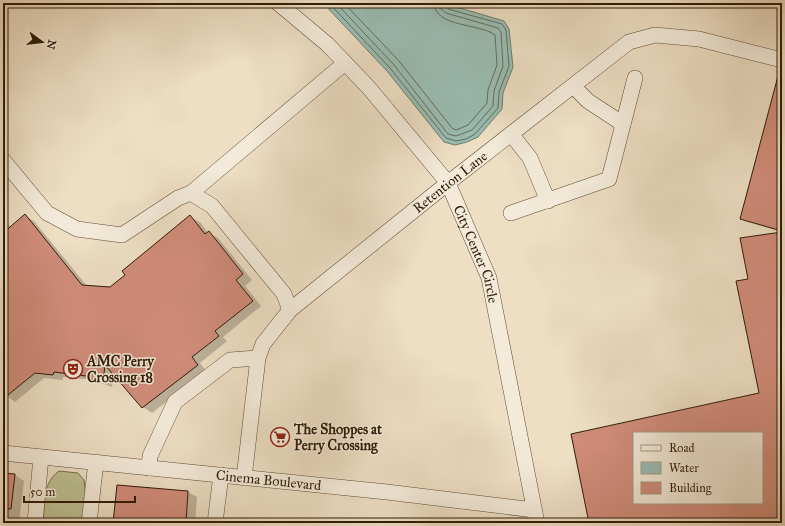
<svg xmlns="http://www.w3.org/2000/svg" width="785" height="526" viewBox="0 0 785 526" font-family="'IM FELL Great Primer',serif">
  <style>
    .green { fill: #bcc092; stroke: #766e4c }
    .water { fill: #99bcb2; stroke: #6f7c6d }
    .shadow { fill: #0003 }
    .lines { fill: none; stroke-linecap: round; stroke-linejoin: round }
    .shore { stroke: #646c5c; stroke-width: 1 }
    .building { fill: #d08c7b; stroke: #301b06; fill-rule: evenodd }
    .minor-casing { stroke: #5f4c36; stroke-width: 16 }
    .minor { stroke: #f3ead9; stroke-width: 15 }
    .labels { text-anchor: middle; stroke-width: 3; stroke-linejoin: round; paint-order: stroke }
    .street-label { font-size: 14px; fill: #301b06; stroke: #f3ead9 }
    .poi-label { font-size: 14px; font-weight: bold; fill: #301b06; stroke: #f3ead9; text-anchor: start }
  </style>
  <rect width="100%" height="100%" fill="#eddec4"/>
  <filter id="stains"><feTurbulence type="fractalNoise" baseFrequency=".005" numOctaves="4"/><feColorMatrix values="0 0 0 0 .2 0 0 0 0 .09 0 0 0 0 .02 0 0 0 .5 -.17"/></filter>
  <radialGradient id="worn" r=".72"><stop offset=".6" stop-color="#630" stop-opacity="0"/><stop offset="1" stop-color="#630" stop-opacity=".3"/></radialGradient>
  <path class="green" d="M 59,471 L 78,473 L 84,480 L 86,496 L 83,523 L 43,523 C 45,504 42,483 59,471 Z"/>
  <path class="water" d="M 323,3 L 443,3 L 504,21 L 509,29 L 513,67 L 503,93 L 502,109 L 478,137 L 467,142 L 455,145 L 444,142 L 387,71 Z"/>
  <path class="shadow" d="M 782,77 L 782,232 L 748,222 L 741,218 Z
    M 25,216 L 34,221 L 87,286 L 110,288 L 190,217 L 200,222 L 208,233 L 218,238 L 252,280 L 245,286 L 261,306 L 223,337 L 227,341 L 200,363 L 206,371 L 152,413 L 143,407 L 114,374 L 112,387 L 93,380 L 63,377 L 63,380 L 44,378 L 15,402 L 3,393 L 3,218 L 11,228 Z
    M 3,474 L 15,475 L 24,481 L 19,523 L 3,523 Z
    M 188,492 L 197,497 L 195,523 L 114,523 Z"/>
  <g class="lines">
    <path class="shore" d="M 329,3 L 390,68 L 446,138 L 456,141 L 466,139 L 475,134 L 498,108 L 499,92 L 509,66 L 506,30 L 502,24 L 448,9 L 445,3
      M 336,3 L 394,65 L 448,134 L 456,136 L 472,130 L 493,106 L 494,91 L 503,66 L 501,32 L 498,28 L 446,13 L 441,9 L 440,3
      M 344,3 L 399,61 L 452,128 L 456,130 L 468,125 L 487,103 L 488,90 L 497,65 L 495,35 C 480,23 435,28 434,3"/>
  </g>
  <path class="building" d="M 778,76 L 782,77 L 782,231 L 740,219 Z
    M 25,214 L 82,285 L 110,287 L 125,275 L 122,271 L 190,215 L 205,234 L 209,231 L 243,274 L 236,280 L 253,301 L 215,331 L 219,336 L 192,357 L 198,365 L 142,408 L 105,365 L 103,382 L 87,378 L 86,376 L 54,372 L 53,375 L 35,373 L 3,399 L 3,233 Z
    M 782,232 L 782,523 L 589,523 L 571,434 L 759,393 L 736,281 L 748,279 L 740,238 ZM 634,433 L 762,433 L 762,503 L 634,503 Z
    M 3,473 L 15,474 L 11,509 L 3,508 Z
    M 117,485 L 188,491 L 186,523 L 113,523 Z"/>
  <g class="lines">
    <defs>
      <g id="minor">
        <path id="s1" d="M 278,3 L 327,44 L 369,88 L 448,183 L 489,278 L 537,523"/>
        <path d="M 573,86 L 588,101 L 623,124"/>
        <path d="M 511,134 L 530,158 L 548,201"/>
        <path d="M 3,160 L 47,213 L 77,229 L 122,235 L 178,198 L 191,193 L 212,206 L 284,294 L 290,310"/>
        <path d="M 191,193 L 345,63"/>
        <path d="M 511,213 L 609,179 L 635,78"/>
        <path id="s2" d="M 3,453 L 387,492 L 534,510"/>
        <path d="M 149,468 L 150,456 L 175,402 L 230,360 L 258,358"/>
        <path id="s3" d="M 244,478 L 258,358 L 263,344 L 290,310 L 448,183 L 629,42 L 655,35 L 699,39 L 782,60"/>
        <path d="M 35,523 L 41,457"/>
        <path d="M 89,523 L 96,462"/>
        <path d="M 215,523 L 221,475"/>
      </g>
    </defs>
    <use href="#minor" class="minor-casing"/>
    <use href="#minor" class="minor"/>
  </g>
  <defs>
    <symbol id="theatre-ring" viewBox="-11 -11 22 22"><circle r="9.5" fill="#f3ead9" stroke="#8f2418" stroke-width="1.5"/><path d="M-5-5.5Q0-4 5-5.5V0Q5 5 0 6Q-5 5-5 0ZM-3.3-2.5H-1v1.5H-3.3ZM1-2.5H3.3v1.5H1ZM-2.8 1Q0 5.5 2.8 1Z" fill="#8f2418"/></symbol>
    <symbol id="supermarket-ring" viewBox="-11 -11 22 22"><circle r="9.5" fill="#f3ead9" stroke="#8f2418" stroke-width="1.5"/><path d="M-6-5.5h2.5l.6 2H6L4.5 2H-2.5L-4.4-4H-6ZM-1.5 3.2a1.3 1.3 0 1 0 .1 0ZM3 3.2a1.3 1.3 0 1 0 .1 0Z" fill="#8f2418"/></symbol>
  </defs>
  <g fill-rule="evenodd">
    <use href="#theatre-ring" x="62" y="358" width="22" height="22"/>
    <use href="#supermarket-ring" x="269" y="426" width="22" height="22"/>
  </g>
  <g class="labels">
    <g class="street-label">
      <text dy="5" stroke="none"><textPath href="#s3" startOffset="384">Retention Lane</textPath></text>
      <text dy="5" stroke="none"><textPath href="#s1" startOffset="325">City Center Circle</textPath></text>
      <text dy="5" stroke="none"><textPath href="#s2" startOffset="267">Cinema Boulevard</textPath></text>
    </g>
    <g class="poi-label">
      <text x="87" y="366">AMC Perry<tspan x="87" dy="16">Crossing 18</tspan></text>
      <text x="294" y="434">The Shoppes at<tspan x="294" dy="16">Perry Crossing</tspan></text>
    </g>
  </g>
  <rect width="785" height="526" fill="none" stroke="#eddec4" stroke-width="16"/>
  <rect x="4" y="4" width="777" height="518" fill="none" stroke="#301b06" stroke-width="2"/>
  <rect x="8" y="8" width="769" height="510" fill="none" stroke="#301b06"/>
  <rect x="633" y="432" width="130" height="72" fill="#f3ead9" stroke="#a59785"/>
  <rect x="641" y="445" width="20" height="6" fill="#f3ead9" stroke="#a59785"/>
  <text x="669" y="452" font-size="12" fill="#301b06">Road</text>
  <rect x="641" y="462" width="20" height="12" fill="#99bcb2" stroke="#a59785"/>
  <text x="669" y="472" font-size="12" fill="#301b06">Water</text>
  <rect x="641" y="482" width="20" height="12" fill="#d08c7b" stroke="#a59785"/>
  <text x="669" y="492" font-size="12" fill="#301b06">Building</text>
  <g transform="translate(42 42) rotate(105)" stroke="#f3ead9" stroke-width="3" paint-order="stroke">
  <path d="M0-3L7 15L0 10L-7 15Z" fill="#301b06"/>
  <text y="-6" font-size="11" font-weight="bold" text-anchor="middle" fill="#301b06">N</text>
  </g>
  <path d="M24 496v6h111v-6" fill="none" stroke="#301b06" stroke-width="2"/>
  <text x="30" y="496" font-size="12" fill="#301b06" stroke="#f3ead9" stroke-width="3" paint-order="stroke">50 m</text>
  <rect width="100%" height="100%" filter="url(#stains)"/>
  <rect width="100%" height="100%" fill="url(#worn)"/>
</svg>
